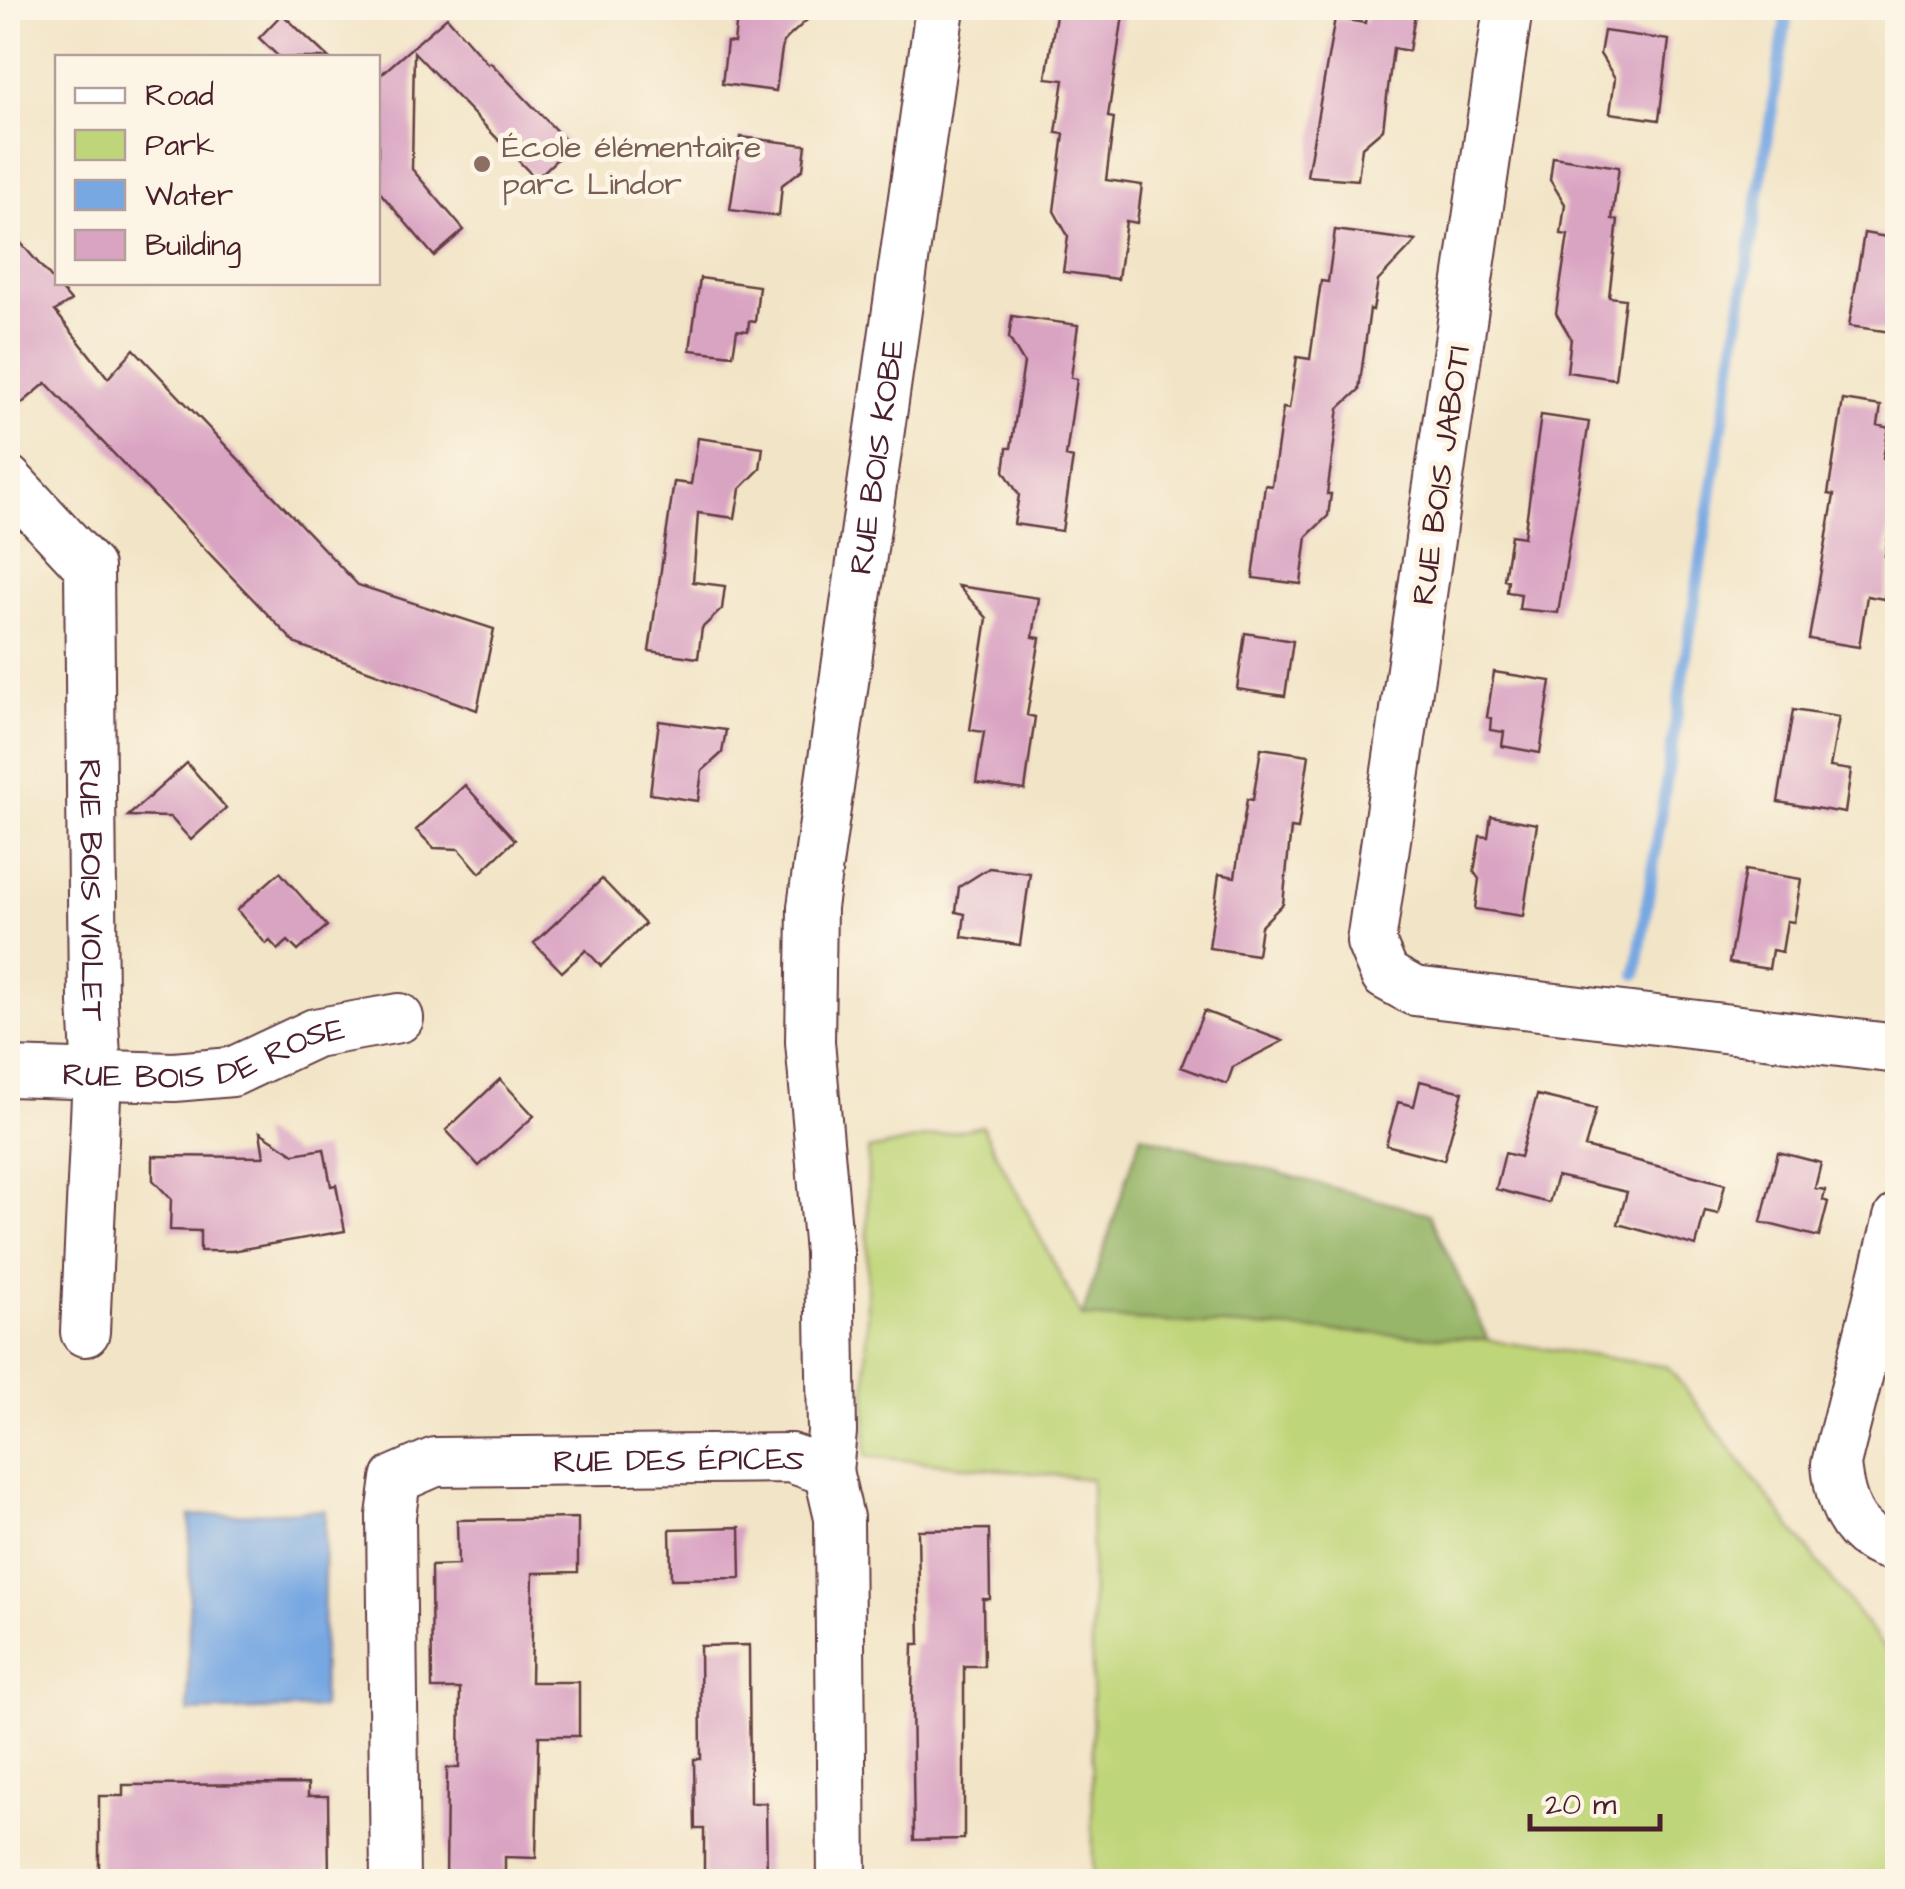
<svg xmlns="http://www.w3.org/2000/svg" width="1905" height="1889" viewBox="0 0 1905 1889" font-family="'Architects Daughter',sans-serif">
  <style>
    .green { fill: #bfd579; stroke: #847a52; stroke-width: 2.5 }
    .forest { fill: #97b669; stroke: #706a4a; stroke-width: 2.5 }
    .water { fill: #78a8e2; stroke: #616486; stroke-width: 2.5 }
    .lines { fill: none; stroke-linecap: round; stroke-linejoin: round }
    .stream { stroke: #78a8e2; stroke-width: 12 }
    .building { fill: #d9a3c2 }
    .minor-casing { stroke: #633d42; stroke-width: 52 }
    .minor { stroke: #fff; stroke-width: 48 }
    .education-dot { fill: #8d6e63; stroke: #fcf5e5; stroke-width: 4 }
    .labels { text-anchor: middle; stroke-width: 10; stroke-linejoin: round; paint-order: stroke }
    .education-label { font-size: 32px; fill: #785e54; stroke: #fcf5e5; text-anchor: start }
    .street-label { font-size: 32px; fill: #4a1f2b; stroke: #fcf5e5 }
  </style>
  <rect width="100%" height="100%" fill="#fcf5e5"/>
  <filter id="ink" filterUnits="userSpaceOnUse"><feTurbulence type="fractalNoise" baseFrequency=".01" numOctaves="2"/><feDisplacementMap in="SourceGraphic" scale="20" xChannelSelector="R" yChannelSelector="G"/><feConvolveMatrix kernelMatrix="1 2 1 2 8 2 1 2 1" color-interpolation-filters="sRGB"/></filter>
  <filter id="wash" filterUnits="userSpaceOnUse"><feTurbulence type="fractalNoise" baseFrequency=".0048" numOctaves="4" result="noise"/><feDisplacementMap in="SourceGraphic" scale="40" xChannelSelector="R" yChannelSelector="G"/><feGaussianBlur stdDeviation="2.25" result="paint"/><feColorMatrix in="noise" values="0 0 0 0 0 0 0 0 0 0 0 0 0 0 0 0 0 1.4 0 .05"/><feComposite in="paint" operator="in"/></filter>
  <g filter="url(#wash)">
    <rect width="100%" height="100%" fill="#f2e4c6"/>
    <path class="green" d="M 982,1126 L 1082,1317 L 1488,1340 L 1668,1367 L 1897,1665 L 1897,1881 L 1093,1881 L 1091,1479 L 866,1456 L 868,1150 Z"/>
    <path class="forest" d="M 1141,1135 L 1429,1214 L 1488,1340 L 1082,1317 Z"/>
    <path class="water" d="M 325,1510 L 322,1708 L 188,1712 L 190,1516 Z"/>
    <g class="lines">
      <path class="stream" d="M 1636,974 L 1788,8"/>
    </g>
    <g id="blocks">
      <path class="building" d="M 738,8 L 820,8 L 783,42 L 776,91 L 722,84 L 727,42 L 734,43 Z
        M 1057,8 L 1124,8 L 1108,117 L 1114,118 L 1106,180 L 1142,185 L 1137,223 L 1126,221 L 1118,279 L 1063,272 L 1068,236 L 1054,211 L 1064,134 L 1056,133 L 1064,80 L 1046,78 Z
        M 1367,8 L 1416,8 L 1409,51 L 1393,48 L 1383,129 L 1362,147 L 1358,180 L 1307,176 L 1335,18 L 1365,23 Z
        M 282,14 L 329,58 L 280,58 L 259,38 Z
        M 447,17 L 488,64 L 490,62 L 571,146 L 536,179 L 414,52 L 412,169 L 464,230 L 434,256 L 378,190 L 378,77 Z
        M 1604,31 L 1669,40 L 1659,120 L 1610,113 L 1615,78 L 1600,54 Z
        M 741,137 L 806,145 L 803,169 L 782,185 L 779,216 L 730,210 Z
        M 1553,157 L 1619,167 L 1612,219 L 1618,220 L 1609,297 L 1625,299 L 1615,379 L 1567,372 L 1571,338 L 1556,313 L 1568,235 L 1561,234 L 1565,204 L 1550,180 Z
        M 8,228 L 71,301 L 55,311 L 108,378 L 134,349 L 358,585 L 494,629 L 477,710 L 296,644 L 46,383 L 8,415 Z
        M 1335,230 L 1416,241 L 1378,281 L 1373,310 L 1370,309 L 1359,390 L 1339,408 L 1327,494 L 1331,494 L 1328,516 L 1307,536 L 1301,584 L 1253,578 L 1265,485 L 1272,486 L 1283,408 L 1289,409 L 1297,357 L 1310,359 L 1321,281 L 1328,282 Z
        M 1864,233 L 1898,239 L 1898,333 L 1849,326 Z
        M 700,278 L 759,286 L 755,322 L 749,321 L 748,331 L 737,330 L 733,355 L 690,350 Z
        M 1012,316 L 1078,325 L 1071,377 L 1077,379 L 1066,456 L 1073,458 L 1062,531 L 1014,524 L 1019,495 L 1004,471 L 1007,448 L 1011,448 L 1024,363 L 1009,338 Z
        M 1843,400 L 1881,406 L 1878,425 L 1889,428 L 1883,458 L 1890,459 L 1887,480 L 1898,482 L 1885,556 L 1892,557 L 1884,599 L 1867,596 L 1859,647 L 1809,639 L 1834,495 L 1828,494 Z
        M 1541,415 L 1589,422 L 1558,613 L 1519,609 L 1521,594 L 1507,592 L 1508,580 L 1504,579 L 1511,535 L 1524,537 Z
        M 698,438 L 763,447 L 760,469 L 740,489 L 735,518 L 698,513 L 693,582 L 725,586 L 722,609 L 702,628 L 698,658 L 649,651 L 674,482 L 691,484 Z
        M 958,586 L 1039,598 L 1033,637 L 1040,638 L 1027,715 L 1035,717 L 1025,790 L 976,783 L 984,732 L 970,730 L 987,618 Z
        M 1245,633 L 1293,641 L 1285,696 L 1237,689 Z
        M 1494,672 L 1551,681 L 1540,753 L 1502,746 L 1504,732 L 1490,730 L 1491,718 L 1487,717 Z
        M 1793,710 L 1839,717 L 1830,767 L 1851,770 L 1845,813 L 1778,802 Z
        M 659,721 L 726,730 L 722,753 L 702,771 L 698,801 L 650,794 Z
        M 1261,748 L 1309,755 L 1298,829 L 1291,828 L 1283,904 L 1261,926 L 1257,955 L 1209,948 L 1219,874 L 1235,877 L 1247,799 L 1253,800 Z
        M 187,763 L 226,808 L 191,840 L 170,817 L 128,816 Z
        M 465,785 L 515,840 L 480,873 L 459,849 L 434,848 L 416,830 Z
        M 1491,816 L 1537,824 L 1523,916 L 1475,909 L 1479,879 L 1474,872 L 1480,836 L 1488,837 Z
        M 989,868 L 1030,873 L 1020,945 L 962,937 L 965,914 L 956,912 L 959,887 Z
        M 1745,870 L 1801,879 L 1794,922 L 1787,921 L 1782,952 L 1772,950 L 1769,969 L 1729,963 Z
        M 280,872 L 327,926 L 298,951 L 288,941 L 278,950 L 270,941 L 266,944 L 237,910 Z
        M 602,879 L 645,924 L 601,966 L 586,950 L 562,972 L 534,943 Z
        M 1204,1011 L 1283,1041 L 1233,1067 L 1227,1084 L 1181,1067 Z
        M 500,1079 L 534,1116 L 479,1166 L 446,1130 Z
        M 1420,1081 L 1463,1092 L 1444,1160 L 1386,1145 L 1398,1102 L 1414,1106 Z
        M 1537,1095 L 1596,1109 L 1585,1147 L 1725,1184 L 1718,1214 L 1705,1211 L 1696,1246 L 1618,1224 L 1627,1192 L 1557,1176 L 1549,1203 L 1496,1189 L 1505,1153 L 1520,1157 Z
        M 260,1132 L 294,1154 L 324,1149 L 331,1186 L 336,1185 L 345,1231 L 232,1251 L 200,1251 L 200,1231 L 170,1230 L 171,1199 L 153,1180 L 153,1156 L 264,1157 Z
        M 1778,1152 L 1821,1163 L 1815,1188 L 1825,1190 L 1823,1200 L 1828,1202 L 1819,1237 L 1761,1222 Z
        M 578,1518 L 578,1572 L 533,1573 L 531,1682 L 579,1682 L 579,1736 L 539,1736 L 536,1858 L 505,1857 L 505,1882 L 446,1882 L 447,1768 L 459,1768 L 460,1689 L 432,1689 L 431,1566 L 458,1565 L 457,1520 Z
        M 740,1527 L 741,1578 L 671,1579 L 670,1529 Z
        M 989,1529 L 990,1599 L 983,1599 L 984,1666 L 964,1666 L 964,1839 L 914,1840 L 912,1693 L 913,1644 L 920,1644 L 918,1530 Z
        M 749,1645 L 750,1803 L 766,1803 L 767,1882 L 704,1882 L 704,1829 L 695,1829 L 694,1759 L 701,1759 L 700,1646 Z
        M 308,1784 L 308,1796 L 328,1796 L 329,1882 L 99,1882 L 99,1796 L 123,1796 L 123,1785 Z"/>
    </g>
  </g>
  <g filter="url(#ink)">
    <use href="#blocks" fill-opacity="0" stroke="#633d42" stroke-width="2.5"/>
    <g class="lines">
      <defs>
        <g id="minor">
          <path d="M 1508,8 L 1371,942 L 1385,975 L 1414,991 L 1898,1049"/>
          <path id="s1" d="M 8,480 L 89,567 L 93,1003 L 97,1076 L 85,1332"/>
          <path id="s2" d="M 8,1072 L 174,1077 L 232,1072 L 315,1033 L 399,1018"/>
          <path d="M 1898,1218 L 1836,1464 C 1840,1504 1853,1541 1898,1547"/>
          <path id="s3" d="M 828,1471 L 832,1432 L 829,1252 L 810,1042 L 812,907 L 940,8"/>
          <path id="s4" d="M 395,1882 L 391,1516 L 396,1479 L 435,1462 L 790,1458 L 828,1471 L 839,1518 L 842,1882"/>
        </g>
      </defs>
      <use href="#minor" class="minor-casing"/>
      <use href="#minor" class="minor"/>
    </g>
  </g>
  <circle class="education-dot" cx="482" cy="164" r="10"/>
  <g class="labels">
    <g class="education-label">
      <text x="502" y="157">École élémentaire<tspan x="502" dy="37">parc Lindor</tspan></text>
    </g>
    <g class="street-label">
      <text dy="11" stroke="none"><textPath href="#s3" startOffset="1020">RUE BOIS KOBE</textPath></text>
      <text transform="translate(1440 475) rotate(-82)" y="11">RUE BOIS JABOTI</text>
      <text dy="11" stroke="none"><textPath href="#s1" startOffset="442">RUE BOIS VIOLET</textPath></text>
      <text dy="11" stroke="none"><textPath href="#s2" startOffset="200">RUE BOIS DE ROSE</textPath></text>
      <text dy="11" stroke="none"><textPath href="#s4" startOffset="690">RUE DES ÉPICES</textPath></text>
    </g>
  </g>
  <rect width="1905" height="1889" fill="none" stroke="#fcf5e5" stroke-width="40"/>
  <rect x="55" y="55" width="325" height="230" fill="#fcf5e5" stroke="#b59f9b" stroke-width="2.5"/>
  <rect x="75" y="88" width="50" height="15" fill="#ffffff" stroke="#b59f9b" stroke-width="2.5"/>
  <text x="145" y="105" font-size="30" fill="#4a1f2b">Road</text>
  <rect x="75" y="130" width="50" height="30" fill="#bfd579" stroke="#b59f9b" stroke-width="2.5"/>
  <text x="145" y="155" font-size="30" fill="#4a1f2b">Park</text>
  <rect x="75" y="180" width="50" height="30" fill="#78a8e2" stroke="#b59f9b" stroke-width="2.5"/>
  <text x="145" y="205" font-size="30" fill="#4a1f2b">Water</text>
  <rect x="75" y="230" width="50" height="30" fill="#d9a3c2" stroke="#b59f9b" stroke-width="2.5"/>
  <text x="145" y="255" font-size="30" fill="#4a1f2b">Building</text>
  <path d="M1530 1814v15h130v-15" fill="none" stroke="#4a1f2b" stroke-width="5"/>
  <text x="1545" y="1814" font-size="30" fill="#4a1f2b" stroke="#fcf5e5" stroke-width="8" paint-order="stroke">20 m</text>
</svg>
